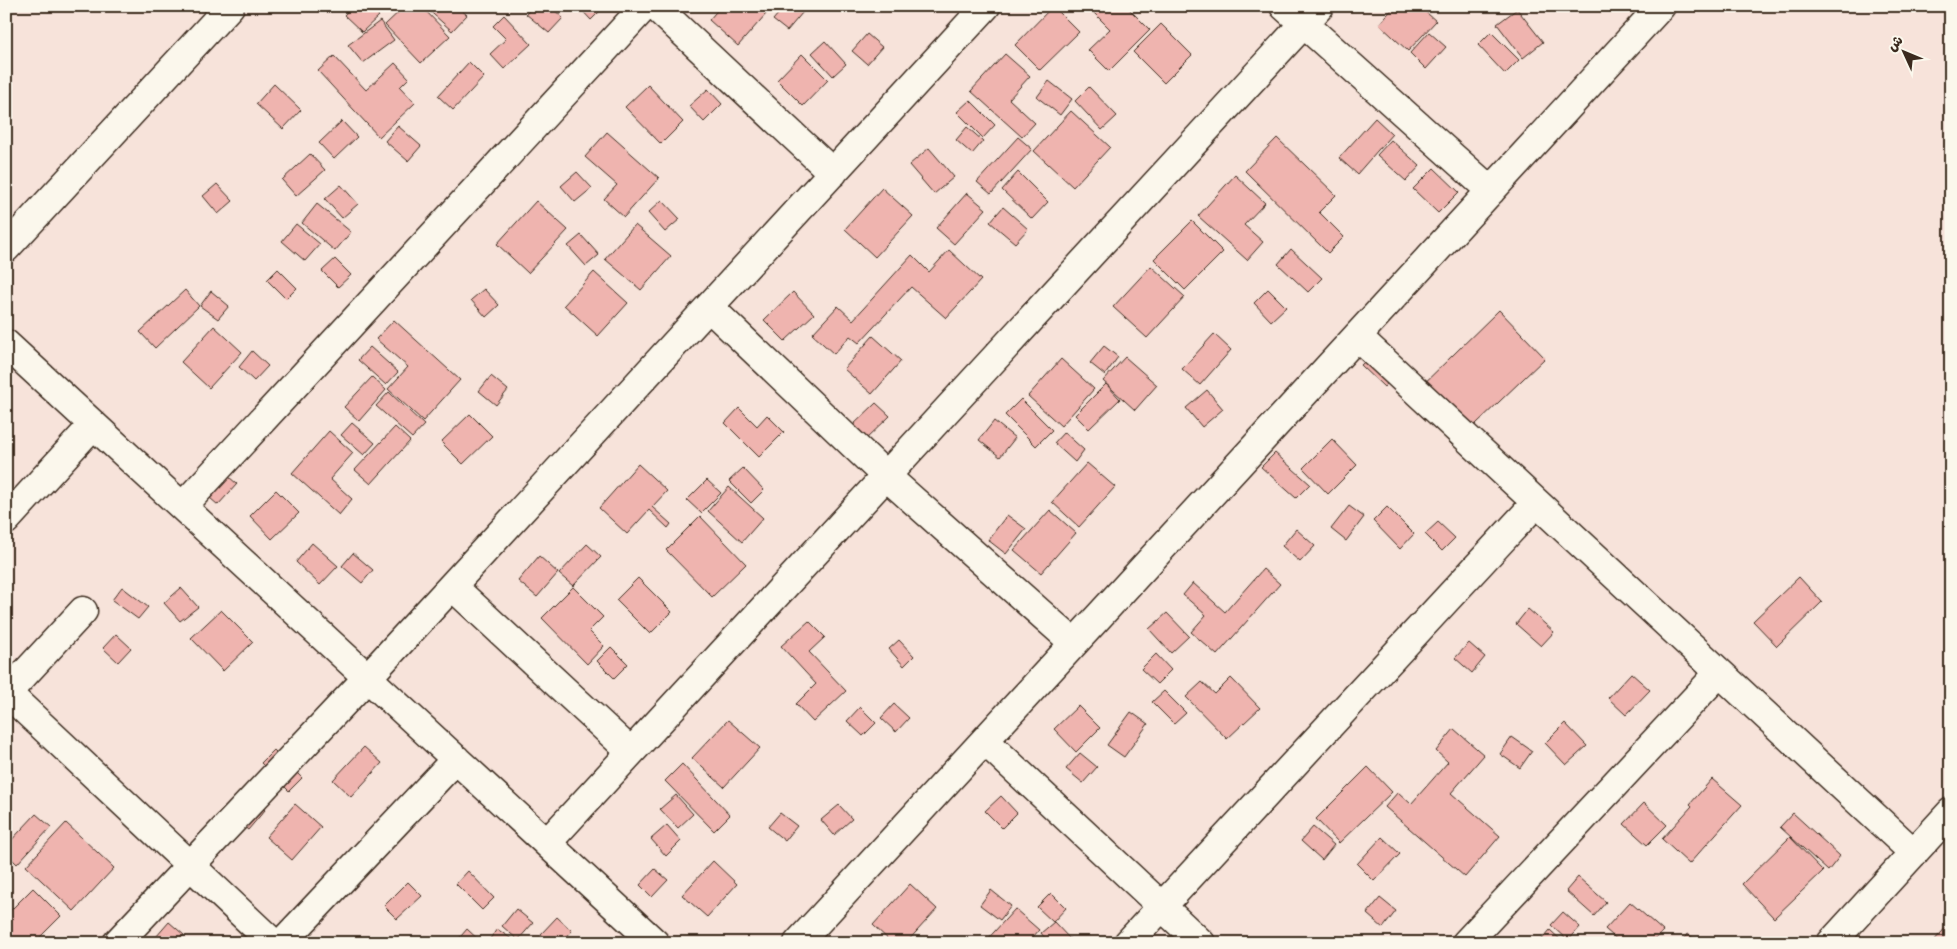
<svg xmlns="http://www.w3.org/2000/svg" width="1957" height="949" viewBox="0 0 1957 949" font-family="'Comic Neue','Playpen Sans Arabic',sans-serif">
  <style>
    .building { fill: #efb4af; stroke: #3b2a1e }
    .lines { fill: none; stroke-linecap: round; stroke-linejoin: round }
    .street-casing { stroke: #3b2a1e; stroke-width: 31 }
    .secondary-casing { stroke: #3b2a1e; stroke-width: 31 }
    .street { stroke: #fbf7ec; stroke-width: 28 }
    .secondary { stroke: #fbf7ec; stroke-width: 28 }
  </style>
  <rect width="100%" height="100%" fill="#f7e3da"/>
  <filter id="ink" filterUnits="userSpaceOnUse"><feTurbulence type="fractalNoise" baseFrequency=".02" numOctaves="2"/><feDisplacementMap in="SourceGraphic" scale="10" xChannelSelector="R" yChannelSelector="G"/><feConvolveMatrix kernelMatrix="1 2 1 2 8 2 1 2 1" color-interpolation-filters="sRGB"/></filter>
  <g filter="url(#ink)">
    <path class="building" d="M 353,6 L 369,6 L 379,16 L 362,32 L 344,15 Z
      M 405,6 L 421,6 L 450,36 L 421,63 L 385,25 Z
      M 424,6 L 457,6 L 467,15 L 452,31 Z
      M 534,6 L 550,6 L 563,18 L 549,33 L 526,14 Z
      M 578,6 L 605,6 L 591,20 Z
      M 721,6 L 773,6 L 738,46 L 709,20 Z
      M 785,6 L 808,6 L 787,31 L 773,20 Z
      M 1053,6 L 1079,32 L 1040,70 L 1015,45 Z
      M 1126,6 L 1150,30 L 1109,71 L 1088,50 L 1110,29 L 1088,7 Z
      M 1395,6 L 1419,6 L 1436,21 L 1408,51 L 1379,24 Z
      M 1517,9 L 1543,42 L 1523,58 L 1497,24 Z
      M 504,15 L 531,44 L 504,69 L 490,54 L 506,39 L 493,26 Z
      M 380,21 L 394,40 L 363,63 L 348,45 Z
      M 1161,24 L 1192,55 L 1164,83 L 1133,52 Z
      M 1429,32 L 1446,47 L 1426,69 L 1410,53 Z
      M 1491,32 L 1519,60 L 1505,74 L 1478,45 Z
      M 867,34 L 882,47 L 867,64 L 852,51 Z
      M 825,41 L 846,64 L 833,76 L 812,53 Z
      M 802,54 L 828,80 L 803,106 L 777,80 Z
      M 1005,54 L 1030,76 L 1009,99 L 1035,123 L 1022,137 L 971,91 Z
      M 334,56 L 366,90 L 395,63 L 409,78 L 400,87 L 415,103 L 379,137 L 318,71 Z
      M 469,62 L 484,77 L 453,110 L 438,96 Z
      M 1049,81 L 1072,99 L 1060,115 L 1037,97 Z
      M 274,84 L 301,110 L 283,129 L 256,104 Z
      M 648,85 L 683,122 L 661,144 L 625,107 Z
      M 1089,87 L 1117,116 L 1102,130 L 1075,101 Z
      M 708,89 L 722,104 L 704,122 L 689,106 Z
      M 970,100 L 995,125 L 983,138 L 957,112 Z
      M 1071,111 L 1110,147 L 1073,187 L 1034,151 Z
      M 1375,118 L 1392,134 L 1357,174 L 1339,158 Z
      M 342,121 L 357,137 L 334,159 L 319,143 Z
      M 398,126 L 421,146 L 408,161 L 385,141 Z
      M 967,127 L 983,141 L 972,154 L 956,140 Z
      M 607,132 L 659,178 L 624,217 L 604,199 L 617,185 L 585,157 Z
      M 1018,137 L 1032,149 L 991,194 L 977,182 Z
      M 1277,138 L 1336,195 L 1319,212 L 1344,237 L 1328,253 L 1245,171 Z
      M 1391,140 L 1420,166 L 1406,181 L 1377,155 Z
      M 929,148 L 954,177 L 934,194 L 909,165 Z
      M 310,154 L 325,170 L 296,196 L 282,180 Z
      M 1434,168 L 1459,192 L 1438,213 L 1413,189 Z
      M 577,172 L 592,188 L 575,202 L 561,186 Z
      M 1018,172 L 1048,202 L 1032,219 L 1002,190 Z
      M 1235,175 L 1265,203 L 1244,225 L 1263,242 L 1247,260 L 1198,216 Z
      M 217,184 L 233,201 L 218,214 L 203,196 Z
      M 341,185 L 358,204 L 342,218 L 325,199 Z
      M 882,188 L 913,216 L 875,257 L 845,229 Z
      M 967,193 L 986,209 L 954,244 L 936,228 Z
      M 662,200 L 680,219 L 665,232 L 648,213 Z
      M 536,201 L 568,230 L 528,273 L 497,244 Z
      M 317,204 L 351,232 L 335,251 L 302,223 Z
      M 1003,207 L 1028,229 L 1015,243 L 990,222 Z
      M 1192,221 L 1223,252 L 1185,290 L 1154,259 Z
      M 296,224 L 320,244 L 305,261 L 282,241 Z
      M 635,225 L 671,256 L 641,290 L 605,259 Z
      M 581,235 L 599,255 L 586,266 L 568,246 Z
      M 1291,249 L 1322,278 L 1308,292 L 1278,264 Z
      M 949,250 L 981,280 L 946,318 L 911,287 L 859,343 L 850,336 L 834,354 L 812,334 L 838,306 L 853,320 L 912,255 L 929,272 Z
      M 335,259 L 351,275 L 338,287 L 322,271 Z
      M 1151,266 L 1185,297 L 1147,338 L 1113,307 Z
      M 278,269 L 297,288 L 286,299 L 267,280 Z
      M 594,272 L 628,303 L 598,336 L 564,305 Z
      M 484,289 L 499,305 L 486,317 L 471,300 Z
      M 1268,289 L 1286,307 L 1271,321 L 1254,303 Z
      M 185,290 L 199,306 L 155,348 L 140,332 Z
      M 211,291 L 229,306 L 218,319 L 200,306 Z
      M 793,292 L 814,314 L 785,341 L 764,320 Z
      M 1499,310 L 1545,358 L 1453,446 L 1408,399 Z
      M 394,320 L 460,380 L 423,421 L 388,389 L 408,367 L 376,339 Z
      M 214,326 L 242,352 L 209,388 L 181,362 Z
      M 1214,334 L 1231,350 L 1200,385 L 1182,369 Z
      M 873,336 L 901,361 L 872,394 L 844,369 Z
      M 1104,346 L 1118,357 L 1105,375 L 1090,363 Z
      M 370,347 L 398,372 L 386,385 L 358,360 Z
      M 252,351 L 268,366 L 254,381 L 239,367 Z
      M 1376,351 L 1398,372 L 1384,387 L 1361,365 Z
      M 1125,357 L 1157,385 L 1135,410 L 1103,381 Z
      M 1061,359 L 1094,389 L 1061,426 L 1028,396 Z
      M 491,376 L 508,390 L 496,405 L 479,391 Z
      M 372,377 L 386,390 L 359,421 L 344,407 Z
      M 1106,384 L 1120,399 L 1089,429 L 1075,415 Z
      M 1207,390 L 1223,409 L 1202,427 L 1186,408 Z
      M 389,392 L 424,425 L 412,438 L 376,406 Z
      M 1021,399 L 1052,430 L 1036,446 L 1005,415 Z
      M 876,403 L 890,416 L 864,441 L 851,427 Z
      M 739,408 L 757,426 L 767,415 L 784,432 L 759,457 L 725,423 Z
      M 470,414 L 492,436 L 463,464 L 441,442 Z
      M 994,421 L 1015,438 L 1000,457 L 979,440 Z
      M 352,423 L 375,443 L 364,455 L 341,435 Z
      M 395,427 L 410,441 L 371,484 L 355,470 Z
      M 329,431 L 353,453 L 330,479 L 352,499 L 339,515 L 292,473 Z
      M 1064,432 L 1084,450 L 1075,462 L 1054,443 Z
      M 1332,439 L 1357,465 L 1328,494 L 1303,468 Z
      M 1275,453 L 1310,484 L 1296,498 L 1261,467 Z
      M 1087,463 L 1115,487 L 1079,527 L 1052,502 Z
      M 638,464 L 667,491 L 652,507 L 671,524 L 668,528 L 649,510 L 627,534 L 599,508 Z
      M 743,468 L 764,490 L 751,503 L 729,481 Z
      M 220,469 L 237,484 L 218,505 L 202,491 Z
      M 707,480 L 721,493 L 701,513 L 687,500 Z
      M 729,487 L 763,518 L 742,542 L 708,511 Z
      M 276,490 L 299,513 L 272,539 L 250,516 Z
      M 1349,506 L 1364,517 L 1346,541 L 1331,529 Z
      M 1387,507 L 1414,534 L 1400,549 L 1373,521 Z
      M 1050,510 L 1076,533 L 1041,573 L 1014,550 Z
      M 1007,515 L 1026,529 L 1006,554 L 988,540 Z
      M 700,516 L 746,564 L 712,597 L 666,550 Z
      M 1438,522 L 1455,538 L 1442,551 L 1425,534 Z
      M 1296,529 L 1315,546 L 1300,562 L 1282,546 Z
      M 312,543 L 338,566 L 320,585 L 296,562 Z
      M 587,544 L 601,557 L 573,586 L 559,574 Z
      M 353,553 L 373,570 L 362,583 L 342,566 Z
      M 539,556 L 558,573 L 537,597 L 518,581 Z
      M 1263,569 L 1280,584 L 1217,655 L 1191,632 L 1206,615 L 1183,595 L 1193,583 L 1225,612 Z
      M 1799,577 L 1822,602 L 1777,646 L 1753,621 Z
      M 638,578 L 672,612 L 650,634 L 616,600 Z
      M 122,587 L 148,607 L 138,619 L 112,600 Z
      M 573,587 L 603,617 L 589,631 L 604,646 L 587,664 L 542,618 Z
      M 181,588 L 198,607 L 180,621 L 164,603 Z
      M 1528,609 L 1554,632 L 1541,646 L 1516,624 Z
      M 221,610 L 253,642 L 223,671 L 191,638 Z
      M 1167,613 L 1189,636 L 1171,653 L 1149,629 Z
      M 809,621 L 825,637 L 809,652 L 846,691 L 813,722 L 796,704 L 816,684 L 781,646 Z
      M 116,634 L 131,648 L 118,662 L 103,648 Z
      M 899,640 L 914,656 L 904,666 L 889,649 Z
      M 1469,643 L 1485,657 L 1472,673 L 1455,658 Z
      M 611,647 L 628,664 L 614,678 L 597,661 Z
      M 1156,654 L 1171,670 L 1157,684 L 1141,669 Z
      M 1631,673 L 1650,690 L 1626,715 L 1608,698 Z
      M 1231,678 L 1260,708 L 1227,739 L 1186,697 L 1202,682 L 1215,694 Z
      M 1164,691 L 1186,713 L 1174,724 L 1152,702 Z
      M 894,704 L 909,718 L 896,732 L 881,718 Z
      M 1078,706 L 1100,728 L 1076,752 L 1054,729 Z
      M 860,707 L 876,723 L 863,736 L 847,721 Z
      M 1131,712 L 1148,724 L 1124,757 L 1107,745 Z
      M 728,720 L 760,748 L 724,787 L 692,758 Z
      M 1565,723 L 1587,746 L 1566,765 L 1545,743 Z
      M 1454,729 L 1484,755 L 1451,793 L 1500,836 L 1465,877 L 1385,807 L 1398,792 L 1411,804 L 1448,762 L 1436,751 Z
      M 1512,737 L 1532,751 L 1520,768 L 1500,754 Z
      M 364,747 L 382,763 L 351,797 L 333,780 Z
      M 274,750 L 302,778 L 289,791 L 261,763 Z
      M 1080,753 L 1097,767 L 1083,783 L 1066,769 Z
      M 682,764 L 730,815 L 714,831 L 665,781 Z
      M 1368,767 L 1392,792 L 1339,843 L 1316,819 Z
      M 1712,779 L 1742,805 L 1689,864 L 1662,839 L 1692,806 L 1690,804 Z
      M 676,795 L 693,814 L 678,828 L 660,809 Z
      M 1001,796 L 1017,813 L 1002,828 L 985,811 Z
      M 249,797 L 265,810 L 248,830 L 232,817 Z
      M 1644,803 L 1667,825 L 1647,845 L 1624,824 Z
      M 295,804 L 321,827 L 292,860 L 266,837 Z
      M 839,805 L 852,819 L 834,835 L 821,820 Z
      M 780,813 L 797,826 L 785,841 L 768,827 Z
      M 1793,813 L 1840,856 L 1828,871 L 1780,827 Z
      M 36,814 L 51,827 L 17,864 L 6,853 L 6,846 Z
      M 66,823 L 114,868 L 74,911 L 26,866 Z
      M 667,825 L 681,841 L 666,856 L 651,839 Z
      M 1313,827 L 1334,845 L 1322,860 L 1301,841 Z
      M 1382,837 L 1400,854 L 1374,881 L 1357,864 Z
      M 1790,837 L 1823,871 L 1774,918 L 1742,884 Z
      M 713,861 L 737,884 L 707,917 L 682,895 Z
      M 655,869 L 668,880 L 652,897 L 640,885 Z
      M 468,871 L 494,898 L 482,910 L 456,884 Z
      M 1578,877 L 1606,902 L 1594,916 L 1566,891 Z
      M 408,882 L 422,896 L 397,919 L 384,906 Z
      M 910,884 L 937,909 L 906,943 L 892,943 L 873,925 Z
      M 33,888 L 61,916 L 34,943 L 11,943 L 6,938 L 6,915 Z
      M 991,890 L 1011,906 L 1000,920 L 980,905 Z
      M 1051,893 L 1066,908 L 1053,922 L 1037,907 Z
      M 1380,898 L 1396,911 L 1383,928 L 1367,914 Z
      M 1630,902 L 1663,931 L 1652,943 L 1621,943 L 1605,929 Z
      M 516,909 L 533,923 L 518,940 L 502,926 Z
      M 1015,909 L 1039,930 L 1028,943 L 984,943 Z
      M 1563,912 L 1580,927 L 1568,941 L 1551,925 Z
      M 557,917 L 572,931 L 561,943 L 550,943 L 541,934 Z
      M 169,922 L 184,935 L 177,943 L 163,943 L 156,937 Z
      M 1054,922 L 1070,939 L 1066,943 L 1049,943 L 1041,933 Z
      M 1949,924 L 1951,926 L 1951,943 L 1932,943 Z
      M 467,929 L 482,943 L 455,943 Z
      M 497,929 L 516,942 L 487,943 Z
      M 1550,930 L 1564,943 L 1539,943 Z
      M 1687,934 L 1703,943 L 1682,943 Z"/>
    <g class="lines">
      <defs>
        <path id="street" d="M 655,6 L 833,173
          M 1284,6 L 1491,191
          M 709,307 L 886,476 L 1074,643
          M 1357,336 L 1914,853
          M 6,344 L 655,943
          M 183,506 L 645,6
          M 6,520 L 93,425
          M 452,586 L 631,752
          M 6,692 L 273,943
          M 6,694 L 83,611
          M 985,741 L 1201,943
          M 547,843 L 1320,6
          M 117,943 L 368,677 L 986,6
          M 282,943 L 456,759
          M 798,943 L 1661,6
          M 1128,943 L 1536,503
          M 1466,943 L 1719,673
          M 1831,943 L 1951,812"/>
        <path id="secondary" d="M 6,248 L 230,6"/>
      </defs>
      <use href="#street" class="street-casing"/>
      <use href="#secondary" class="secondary-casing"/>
      <use href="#street" class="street"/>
      <use href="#secondary" class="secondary"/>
    </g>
  </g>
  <rect width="1957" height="949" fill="none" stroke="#fbf7ec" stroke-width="25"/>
  <rect x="12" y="12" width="1932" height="924" fill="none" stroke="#3b2a1e" stroke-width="2" filter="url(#ink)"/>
  <g transform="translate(1904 52) rotate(314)" stroke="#fbf7ec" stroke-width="4" paint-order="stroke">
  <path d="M0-4L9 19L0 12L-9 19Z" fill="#3b2a1e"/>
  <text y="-8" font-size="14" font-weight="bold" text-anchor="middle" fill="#3b2a1e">ش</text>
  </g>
</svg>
